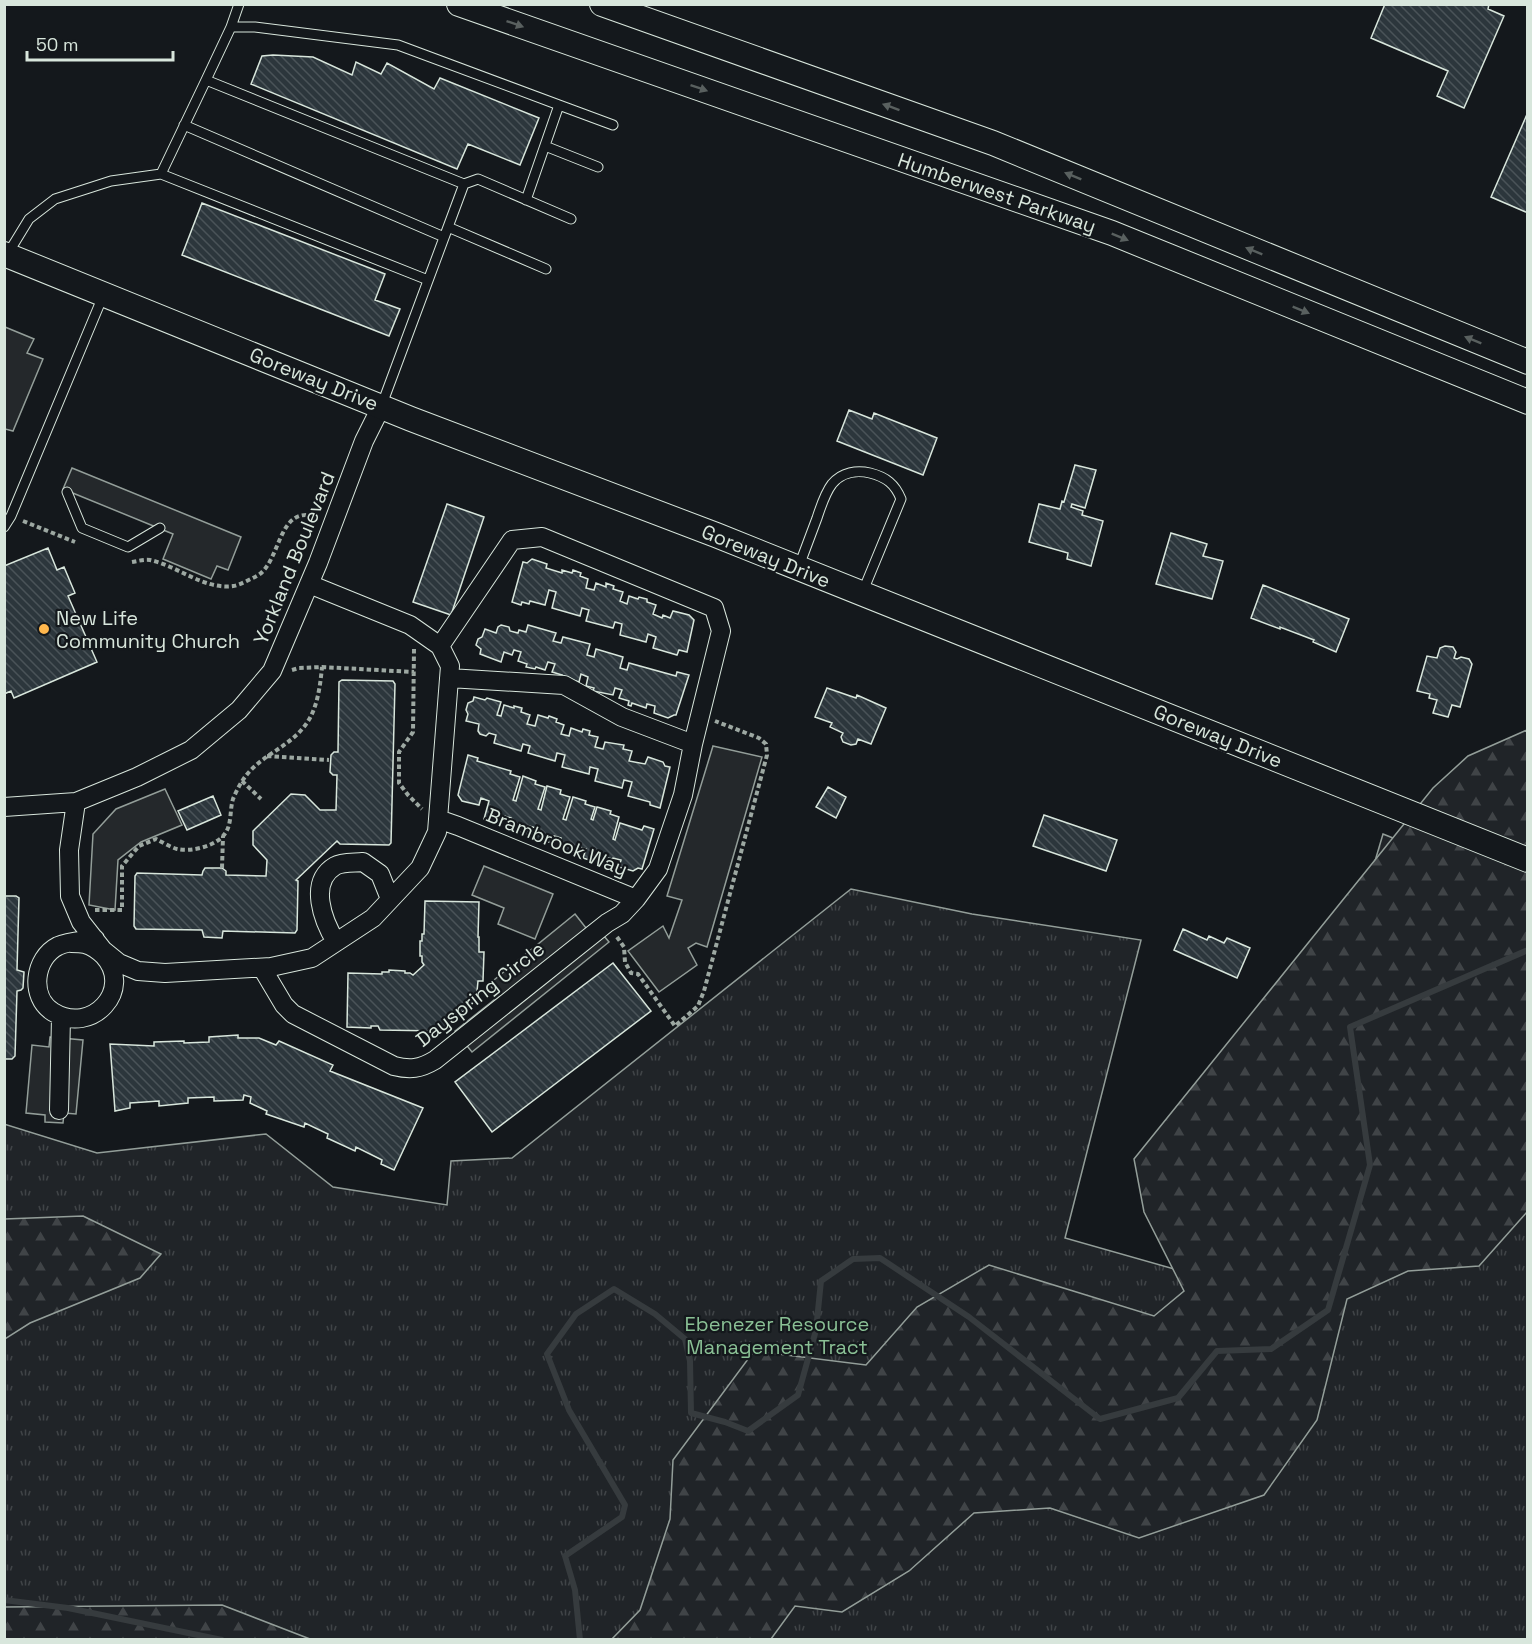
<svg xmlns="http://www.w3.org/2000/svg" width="1532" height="1644" viewBox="0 0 1532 1644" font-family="'Space Grotesk',sans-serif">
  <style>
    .grass { fill: url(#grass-tufts); stroke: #939e99; stroke-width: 1.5 }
    .forest { fill: url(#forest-firs); stroke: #939e99; stroke-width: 1.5 }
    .parking { fill: #24282b; stroke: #939e99; stroke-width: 1.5 }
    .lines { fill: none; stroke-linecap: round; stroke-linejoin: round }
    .stream { stroke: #363b3e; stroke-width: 6 }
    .building { fill: url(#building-back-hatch); stroke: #d8e6dc; stroke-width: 1.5 }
    .lane-casing { stroke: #d8e6dc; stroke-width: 11 }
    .street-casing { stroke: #d8e6dc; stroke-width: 20 }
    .secondary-casing { stroke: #d8e6dc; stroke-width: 26 }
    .path { stroke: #9da8a2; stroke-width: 4; stroke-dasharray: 4.5 3; stroke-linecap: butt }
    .lane { stroke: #14181c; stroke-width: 9 }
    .street { stroke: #14181c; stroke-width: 18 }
    .secondary { stroke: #14181c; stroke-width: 24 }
    .oneway { fill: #59605f }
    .poi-dot { fill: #ffb74d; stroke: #14181c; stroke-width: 2 }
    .labels { text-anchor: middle; stroke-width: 4.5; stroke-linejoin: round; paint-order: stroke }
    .street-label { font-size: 20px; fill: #d8e6dc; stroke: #14181c }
    .poi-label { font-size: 20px; fill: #d8e6dc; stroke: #14181c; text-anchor: start }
    .park-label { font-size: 20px; fill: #8ac095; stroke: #14181c }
  </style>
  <defs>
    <pattern id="grass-tufts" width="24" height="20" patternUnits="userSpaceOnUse" patternTransform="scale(1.5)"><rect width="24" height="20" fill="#202428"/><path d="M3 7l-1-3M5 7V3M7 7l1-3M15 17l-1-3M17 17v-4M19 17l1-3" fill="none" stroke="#404447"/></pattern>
    <pattern id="forest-firs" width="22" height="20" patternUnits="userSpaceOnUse" patternTransform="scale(1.5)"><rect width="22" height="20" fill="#202428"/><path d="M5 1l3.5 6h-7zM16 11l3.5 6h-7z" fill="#404447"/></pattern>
    <pattern id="building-back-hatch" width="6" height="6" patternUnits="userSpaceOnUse" patternTransform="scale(1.5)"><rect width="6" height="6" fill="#2c363c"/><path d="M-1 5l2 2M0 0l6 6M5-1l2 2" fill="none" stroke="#4a5358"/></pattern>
  </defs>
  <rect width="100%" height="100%" fill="#14181c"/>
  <path class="grass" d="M 1383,834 L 1527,892 L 1527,1639 L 5,1639 L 4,1124 L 97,1153 L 266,1134 L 333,1187 L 447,1205 L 451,1161 L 512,1158 L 851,889 L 972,914 L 1141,940 L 1065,1238 L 1248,1290 Z"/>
  <path class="forest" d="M 1527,730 L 1527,1212 L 1479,1266 L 1408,1271 L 1347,1299 L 1317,1420 L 1264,1495 L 1139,1538 L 1050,1508 L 974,1513 L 909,1571 L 842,1612 L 795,1606 L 771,1639 L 611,1640 L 640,1610 L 670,1519 L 673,1460 L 754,1351 L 866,1365 L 917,1307 L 989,1265 L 1154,1316 L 1184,1291 L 1144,1212 L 1134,1159 L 1433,788 L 1468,756 Z
    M 83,1216 L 161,1254 L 140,1278 L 30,1323 L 5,1339 L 5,1219 Z
    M 222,1605 L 310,1639 L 5,1639 L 5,1607 Z"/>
  <path class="parking" d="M 5,327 L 34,339 L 27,353 L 43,359 L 13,431 L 5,429 Z
    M 72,468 L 241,537 L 228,570 L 217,566 L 211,579 L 163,559 L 173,534 L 63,489 Z
    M 713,746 L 762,757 L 707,947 L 696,943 L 688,948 L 697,965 L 659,992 L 628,951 L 663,926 L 669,938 L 682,900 L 667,896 Z
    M 165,789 L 182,825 L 141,842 L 118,860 L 115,910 L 89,905 L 93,834 L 116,809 Z
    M 484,866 L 553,894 L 535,939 L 498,924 L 504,908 L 472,895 Z
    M 575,914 L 586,928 L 593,923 L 609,942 L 472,1052 L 455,1031 L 499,996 L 489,984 Z
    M 50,1037 L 83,1040 L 76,1114 L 64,1113 L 63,1123 L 45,1122 L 45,1115 L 26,1113 L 32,1045 L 49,1047 Z"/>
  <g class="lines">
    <path class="stream" d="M 4,1600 L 68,1608 L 222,1640
      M 580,1640 L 575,1590 L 565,1556 L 622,1517 L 625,1505 L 569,1410 L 547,1354 L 576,1314 L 614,1289 L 655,1314 L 685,1339 L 690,1361 L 691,1413 L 725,1422 L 748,1431 L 798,1395 L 816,1330 L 821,1281 L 853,1259 L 880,1258 L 969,1317 L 1100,1419 L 1178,1398 L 1217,1351 L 1271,1349 L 1328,1310 L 1370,1165 L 1350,1027 L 1528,950"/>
  </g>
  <path class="building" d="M 1385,4 L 1489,4 L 1488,9 L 1504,16 L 1464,108 L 1437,96 L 1448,71 L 1371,38 Z
    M 273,55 L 313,57 L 352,75 L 356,62 L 381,74 L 387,63 L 434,89 L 440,78 L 539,118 L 520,165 L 468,144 L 457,169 L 251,84 L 262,56 Z
    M 1528,112 L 1528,213 L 1491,197 Z
    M 202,203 L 385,274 L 375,300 L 400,309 L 389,336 L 182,255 Z
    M 849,410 L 872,419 L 874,413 L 937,438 L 923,475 L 837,441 Z
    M 1075,465 L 1096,470 L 1085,508 L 1072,504 L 1071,507 L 1083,511 L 1082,515 L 1103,521 L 1091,566 L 1067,559 L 1068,553 L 1029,542 L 1039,504 L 1060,509 L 1062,501 L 1064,502 Z
    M 447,504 L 484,517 L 451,615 L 413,602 Z
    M 1171,533 L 1207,544 L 1203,556 L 1223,561 L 1212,599 L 1156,584 Z
    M 48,548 L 57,570 L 64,567 L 75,593 L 68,596 L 97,662 L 14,698 L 11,691 L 4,694 L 4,566 Z
    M 532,559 L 547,564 L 546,568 L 562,573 L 562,570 L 572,573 L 573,570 L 581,573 L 580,576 L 588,579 L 586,588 L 594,590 L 596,583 L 606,587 L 606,583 L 614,586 L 613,589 L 623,592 L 620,601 L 627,604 L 629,596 L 638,599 L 639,597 L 647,599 L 647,602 L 656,605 L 653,614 L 662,618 L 663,615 L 670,618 L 673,611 L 689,615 L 694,620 L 687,652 L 679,650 L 677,655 L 653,648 L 656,637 L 648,634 L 646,642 L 620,635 L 622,624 L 615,622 L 613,628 L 586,621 L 589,610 L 582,608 L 580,616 L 552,608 L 556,592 L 549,590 L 545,605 L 530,601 L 529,604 L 522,602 L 521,605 L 512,602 L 523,562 L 527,563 Z
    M 1263,585 L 1349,619 L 1336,652 L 1313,642 L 1314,640 L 1280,627 L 1280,629 L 1251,618 Z
    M 501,625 L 509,627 L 510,631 L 518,633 L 519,630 L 526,632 L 528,625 L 556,633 L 553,641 L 561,643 L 563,637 L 590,644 L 587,655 L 594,657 L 596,649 L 623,657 L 620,668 L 627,670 L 629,663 L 676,676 L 677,672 L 689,675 L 676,715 L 674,715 L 668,718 L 654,713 L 655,706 L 647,704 L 646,708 L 632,703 L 631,706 L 628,705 L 629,701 L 619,698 L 622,690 L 615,688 L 613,695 L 593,691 L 594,688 L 586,686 L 588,677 L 581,674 L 579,682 L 569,679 L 560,679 L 562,675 L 552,672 L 555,664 L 548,662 L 545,670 L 536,667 L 535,669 L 526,667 L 527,664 L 518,661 L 521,652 L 514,650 L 512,655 L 504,652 L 501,662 L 480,654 L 481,649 L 476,645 L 478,639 L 482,637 L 485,629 L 496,633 L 498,627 Z
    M 1445,646 L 1453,647 L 1456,652 L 1454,658 L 1457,659 L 1461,657 L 1469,659 L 1472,664 L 1460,707 L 1452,705 L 1448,717 L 1433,713 L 1437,700 L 1429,698 L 1430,694 L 1417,691 L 1427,656 L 1437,658 L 1440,648 Z
    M 342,680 L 393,681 L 395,684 L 391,843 L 389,845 L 340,844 L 337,841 L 296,880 L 298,881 L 297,930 L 295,933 L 223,931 L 222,938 L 204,937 L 202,930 L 136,929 L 134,926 L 135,876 L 137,873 L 202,875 L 203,871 L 205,868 L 222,868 L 226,871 L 226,875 L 266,876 L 267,860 L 253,845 L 253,831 L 291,794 L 305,795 L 320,810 L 336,810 L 337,775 L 333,775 L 330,772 L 331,755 L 334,752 L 338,752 L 339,682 Z
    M 827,688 L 856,698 L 857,695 L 886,708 L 871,744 L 858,739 L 856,744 L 851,745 L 843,742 L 841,737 L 843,733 L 830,727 L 832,723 L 815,717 Z
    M 474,697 L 485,700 L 487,698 L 501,702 L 497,715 L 501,716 L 504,705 L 514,708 L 514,706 L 522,708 L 521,712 L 530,715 L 527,724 L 535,726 L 538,715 L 548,718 L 549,716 L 557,719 L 556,722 L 564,725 L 561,734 L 569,736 L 571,728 L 582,732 L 583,729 L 590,731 L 589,735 L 598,737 L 595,747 L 603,749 L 605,742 L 624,745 L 623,749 L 632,751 L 629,761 L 645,764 L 648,757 L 663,762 L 665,766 L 670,767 L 660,808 L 650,805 L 650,802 L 628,796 L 632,782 L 624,780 L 622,788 L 595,781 L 598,769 L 590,767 L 589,774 L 562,767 L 565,755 L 557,753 L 555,761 L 528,753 L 530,746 L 523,744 L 521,751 L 494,743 L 496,735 L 489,733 L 486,736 L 480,734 L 478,731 L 479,724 L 466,721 L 468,714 L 466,710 L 468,703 L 473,701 Z
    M 468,755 L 478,758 L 477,761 L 511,771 L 510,774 L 520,777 L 513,800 L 516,801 L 523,776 L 536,781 L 535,784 L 545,787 L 538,809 L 541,810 L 547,786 L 561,790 L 560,794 L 570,797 L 563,819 L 566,820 L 573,797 L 586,801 L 585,804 L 595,807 L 591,819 L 593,820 L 597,807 L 611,811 L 610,814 L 619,817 L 613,839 L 615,840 L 620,823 L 642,830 L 644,826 L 654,829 L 642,869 L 638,868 L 633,871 L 619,867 L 621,860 L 613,858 L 612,859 L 604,857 L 602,864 L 583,858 L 586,849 L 579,847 L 577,854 L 559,848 L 561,838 L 554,836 L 552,843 L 533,838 L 536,828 L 529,826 L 527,834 L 508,828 L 511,818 L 504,816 L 502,824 L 484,819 L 489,801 L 481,798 L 479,805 L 462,801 L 458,795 Z
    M 828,787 L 846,797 L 836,818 L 816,807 Z
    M 213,796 L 221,815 L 187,830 L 178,811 Z
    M 1044,815 L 1117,840 L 1106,871 L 1033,846 Z
    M 4,896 L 16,896 L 19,898 L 17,970 L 24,972 L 23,988 L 21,990 L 17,991 L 15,1056 L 12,1059 L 4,1059 Z
    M 425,901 L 479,902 L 478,937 L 479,937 L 479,952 L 484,952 L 483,981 L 478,981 L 476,1002 L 474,1002 L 447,1026 L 447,1030 L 440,1029 L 439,1031 L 380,1030 L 378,1026 L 371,1026 L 371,1028 L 347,1027 L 348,973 L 382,974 L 382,972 L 389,972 L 389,970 L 405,971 L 405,973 L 410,973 L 413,975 L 424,965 L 422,962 L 422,956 L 420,956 L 420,941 L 422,941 L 422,934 L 424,934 Z
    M 1183,929 L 1207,940 L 1209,936 L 1224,943 L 1227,938 L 1250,948 L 1237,978 L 1174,950 Z
    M 613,963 L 651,1011 L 492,1132 L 455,1082 Z
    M 238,1035 L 238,1038 L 259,1038 L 276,1045 L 279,1041 L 333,1065 L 330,1071 L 423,1108 L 394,1170 L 381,1164 L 382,1160 L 356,1147 L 355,1151 L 327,1138 L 328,1134 L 305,1123 L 304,1127 L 266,1114 L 267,1111 L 250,1103 L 251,1097 L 244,1095 L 243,1100 L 214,1101 L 214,1097 L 188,1098 L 188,1103 L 159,1106 L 159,1101 L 130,1103 L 130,1108 L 115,1111 L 110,1044 L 154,1046 L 154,1042 L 184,1041 L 184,1043 L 209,1042 L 209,1037 Z"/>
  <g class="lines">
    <defs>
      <path id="lane" d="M 231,27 L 239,4
        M 206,80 L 231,27 L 255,27 L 398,45 L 559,105
        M 184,125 L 444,237
        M 545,146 L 598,167
        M 161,174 L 428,280
        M 464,184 L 478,179 L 571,219
        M 526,200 L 559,105 L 613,125
        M 448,227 L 546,269
        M 7,255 L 29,219 L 55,199 L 111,181 L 161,174 L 206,80 L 464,184 L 381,407
        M 67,492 L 82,528 L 128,547 L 160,528
        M 4,527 L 11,516 L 103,296
        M 799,566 C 805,550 811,534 817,518 C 821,506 825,493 832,484 C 842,472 857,470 870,473 C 886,477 895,484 901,499 L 863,591"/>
      <path id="street" d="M 449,678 L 564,685 L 622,717 L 693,744
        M 76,802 L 69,850 L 70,896 L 81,922 L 103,950 L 119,963 L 138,971 L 165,973 L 271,967 L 312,958 L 373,918 L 420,868 L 437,832 L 450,666 L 440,646 L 410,625 L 309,584
        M 4,807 L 76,802 L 137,777 L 191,750 L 239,710 L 272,671 L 318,563 L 364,441 L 381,407
        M 438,819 L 458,826 L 636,899 L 658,869 L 683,795 L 693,744 L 721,631 L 714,608 L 542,537 L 512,540 L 440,646
        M 336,942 C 323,921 308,882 335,866 C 342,862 355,863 363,862 L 380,874 L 390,899
        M 71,943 C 76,943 81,943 85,944 C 93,946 99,951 104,956 C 134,989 92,1036 53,1012 C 29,997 34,958 58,946 C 69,941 83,941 95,939
        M 262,968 L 284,1005 L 293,1014 L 394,1066 C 410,1070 420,1069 435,1060 L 607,923 L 622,914 L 636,899
        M 59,1110 L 61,1017"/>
      <path id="secondary" d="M 459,4 L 1112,233 L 1528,402
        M 602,4 L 993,143 L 1528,362
        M 4,254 L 411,419 L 716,535 L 1528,860"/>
    </defs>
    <use href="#lane" class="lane-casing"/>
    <use href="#street" class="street-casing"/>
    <use href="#secondary" class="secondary-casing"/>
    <path class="path" d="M 23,521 L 75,542
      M 132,562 C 138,561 145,559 150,560 C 178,566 204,590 233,586 C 240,585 248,580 255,577 C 282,565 276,503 317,517
      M 414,649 L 413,732 L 399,752 L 399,783 L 408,795 L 422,809
      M 292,670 L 299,668 L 322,667 L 414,672
      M 267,756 L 329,760
      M 242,781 L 261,799
      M 222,868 L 223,836
      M 95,910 L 122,910 L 122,866 L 139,846 L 156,839 C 162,842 170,847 177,849 C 190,852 211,847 221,838 C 233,828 229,812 233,799 C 235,794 238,788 241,783 C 256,757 285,750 303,728 C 317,712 320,688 322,667
      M 617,937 L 624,947 L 625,962 L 631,973 L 638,974 L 675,1026 L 698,1006 L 704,991 L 767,755 L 766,744 L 759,738 L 715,721"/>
    <use href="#lane" class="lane"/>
    <use href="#street" class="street"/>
    <use href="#secondary" class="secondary"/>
  </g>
  <defs><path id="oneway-solid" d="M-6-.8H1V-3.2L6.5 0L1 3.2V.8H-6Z" transform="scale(1.5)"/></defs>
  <g class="oneway">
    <use href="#oneway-solid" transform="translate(515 24) rotate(19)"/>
    <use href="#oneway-solid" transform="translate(699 88) rotate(19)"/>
    <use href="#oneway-solid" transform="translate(891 107) rotate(-160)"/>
    <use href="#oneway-solid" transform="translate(1073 176) rotate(-158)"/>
    <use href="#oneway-solid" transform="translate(1120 237) rotate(22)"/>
    <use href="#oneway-solid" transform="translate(1254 251) rotate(-158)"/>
    <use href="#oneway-solid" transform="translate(1301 310) rotate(22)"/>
    <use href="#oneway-solid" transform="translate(1473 340) rotate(-158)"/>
  </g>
  <circle class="poi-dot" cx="44" cy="629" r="6"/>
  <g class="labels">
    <g class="street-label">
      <text transform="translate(997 193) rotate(19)" y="7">Humberwest Parkway</text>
      <text transform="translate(314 379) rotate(22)" y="7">Goreway Drive</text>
      <text transform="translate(766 556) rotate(22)" y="7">Goreway Drive</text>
      <text transform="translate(294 558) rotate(-68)" y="7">Yorkland Boulevard</text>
      <text transform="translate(1218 736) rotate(22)" y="7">Goreway Drive</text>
      <text transform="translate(557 842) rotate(22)" y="7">Brambrook Way</text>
      <text transform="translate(480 994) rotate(-38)" y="7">Dayspring Circle</text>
    </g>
    <g class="poi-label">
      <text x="56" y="625">New Life<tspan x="56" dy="23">Community Church</tspan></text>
    </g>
    <g class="park-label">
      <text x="777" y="1331">Ebenezer Resource<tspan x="777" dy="23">Management Tract</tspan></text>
    </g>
  </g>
  <rect width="1532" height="1644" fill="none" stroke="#d8e6dc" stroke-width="12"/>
  <path d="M27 51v9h146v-9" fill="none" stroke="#d8e6dc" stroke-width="3"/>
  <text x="36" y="51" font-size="18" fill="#d8e6dc" stroke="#14181c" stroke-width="4.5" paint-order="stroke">50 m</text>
</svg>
